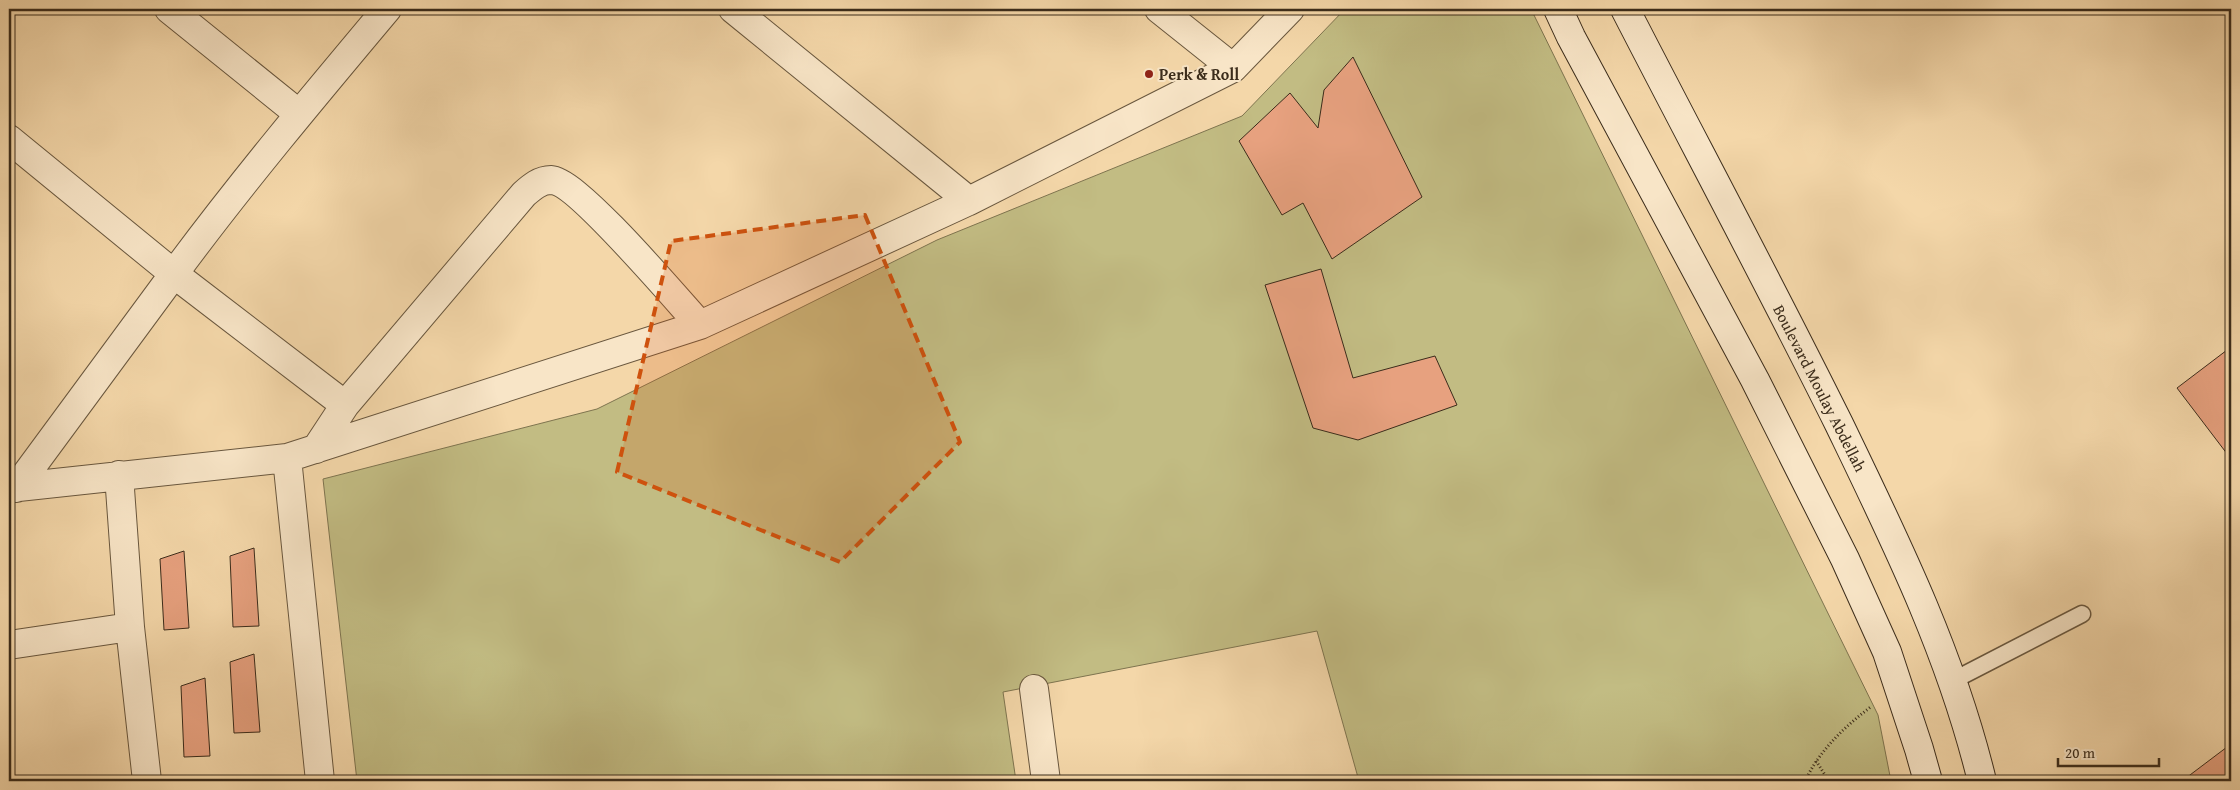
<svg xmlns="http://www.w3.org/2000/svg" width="2240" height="790" viewBox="0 0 2240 790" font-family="'Gentium Book Plus',serif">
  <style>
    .green { fill: #c2bc83; stroke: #7e744f }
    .building { fill: #e7a17f; stroke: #3b2c1b }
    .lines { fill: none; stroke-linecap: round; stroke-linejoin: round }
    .service-casing { stroke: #69573e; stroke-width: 19 }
    .minor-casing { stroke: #69573e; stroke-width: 30 }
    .secondary-casing { stroke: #3b2c1b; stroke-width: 30 }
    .path { stroke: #3b2c1b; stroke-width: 3; stroke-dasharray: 1 2.5; stroke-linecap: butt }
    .service { stroke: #f8e5c7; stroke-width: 16 }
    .minor { stroke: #f8e5c7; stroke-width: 28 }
    .secondary { stroke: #f8e5c7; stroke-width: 28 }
    .marked { fill: #ce520e; fill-opacity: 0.2; stroke: #ce520e; stroke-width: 4; stroke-dasharray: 10 6; stroke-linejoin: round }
    .poi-dot { fill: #8f2418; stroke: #f8e5c7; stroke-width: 2 }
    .labels { text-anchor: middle; stroke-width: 4; stroke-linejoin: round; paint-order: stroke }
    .poi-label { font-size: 16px; font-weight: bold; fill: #3b2c1b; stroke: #f8e5c7; text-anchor: start }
    .street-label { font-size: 16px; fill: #3b2c1b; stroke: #f8e5c7 }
  </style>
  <rect width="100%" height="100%" fill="#f4d7a9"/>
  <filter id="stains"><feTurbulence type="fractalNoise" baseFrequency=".004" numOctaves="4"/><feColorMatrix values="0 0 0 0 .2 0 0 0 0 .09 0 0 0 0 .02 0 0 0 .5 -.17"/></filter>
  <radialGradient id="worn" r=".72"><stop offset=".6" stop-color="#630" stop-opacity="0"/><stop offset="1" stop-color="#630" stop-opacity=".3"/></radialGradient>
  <path class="green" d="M 1345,9 L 1531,9 L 1878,715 L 1891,781 L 1359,781 L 1317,631 L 1003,692 L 1016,781 L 357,781 L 323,479 L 597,409 L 937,240 L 1242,116 Z"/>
  <path class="building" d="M 1353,57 L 1422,197 L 1332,259 L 1303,203 L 1282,215 L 1239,141 L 1290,93 L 1318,128 L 1324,90 Z
    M 1321,269 L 1353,378 L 1435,356 L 1457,405 L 1358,440 L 1313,428 L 1265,285 Z
    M 2231,347 L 2231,459 L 2177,388 Z
    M 254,548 L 259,626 L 233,627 L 230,556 Z
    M 184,551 L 189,628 L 164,630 L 160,559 Z
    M 254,654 L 260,732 L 234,733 L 230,662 Z
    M 205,678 L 210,756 L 184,757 L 181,686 Z
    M 2231,744 L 2231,781 L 2182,781 Z"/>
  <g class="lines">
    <defs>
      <path id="service" d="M 1954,680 L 2082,614"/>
      <path id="minor" d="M 169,9 L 299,114
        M 733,9 L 969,201
        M 1159,9 L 1233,68
        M 9,139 L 174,274 L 345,405
        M 316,449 L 345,405 L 524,194 C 532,187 540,180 551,180 C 577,181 678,301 700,325
        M 9,488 L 287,458
        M 16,488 C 69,417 121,346 173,275 C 241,183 314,96 387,9
        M 130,627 L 147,781
        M 9,645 L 130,627 L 119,475
        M 1034,689 L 1046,781
        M 320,781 L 287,458 L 700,325 L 969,201 L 1233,68 L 1290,9"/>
      <path id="secondary" d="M 1558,9 L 1571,37 L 1755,380 L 1845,559 L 1887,652 L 1919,749 L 1928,781
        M 1625,9 C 1696,147 1770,285 1839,424 C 1896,542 1951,653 1982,781"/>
    </defs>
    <use href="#service" class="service-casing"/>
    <use href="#minor" class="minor-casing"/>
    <use href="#secondary" class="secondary-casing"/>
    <path class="path" d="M 1816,761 L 1829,781
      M 1805,781 C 1820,750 1844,727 1872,706"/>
    <use href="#service" class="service"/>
    <use href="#minor" class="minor"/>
    <use href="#secondary" class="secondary"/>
  </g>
  <path class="marked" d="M 865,215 L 960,442 L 840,562 L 617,472 L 671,241 Z"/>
  <circle class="poi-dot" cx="1149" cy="74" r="5"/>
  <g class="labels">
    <g class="poi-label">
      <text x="1159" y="80">Perk &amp; Roll</text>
    </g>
    <g class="street-label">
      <text transform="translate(1820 388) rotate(63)" y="6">Boulevard Moulay Abdellah</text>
    </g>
  </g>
  <rect width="2240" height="790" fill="none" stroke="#f4d7a9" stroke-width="30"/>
  <rect x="10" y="10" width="2220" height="770" fill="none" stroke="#3b2c1b" stroke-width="2.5"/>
  <rect x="15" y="15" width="2210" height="760" fill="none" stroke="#3b2c1b"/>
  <path d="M2058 758v8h101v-8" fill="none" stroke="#3b2c1b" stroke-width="2.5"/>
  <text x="2065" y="758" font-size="15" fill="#3b2c1b" stroke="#f8e5c7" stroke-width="4" paint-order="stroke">20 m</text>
  <rect width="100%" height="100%" filter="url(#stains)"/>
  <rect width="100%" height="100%" fill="url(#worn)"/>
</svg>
